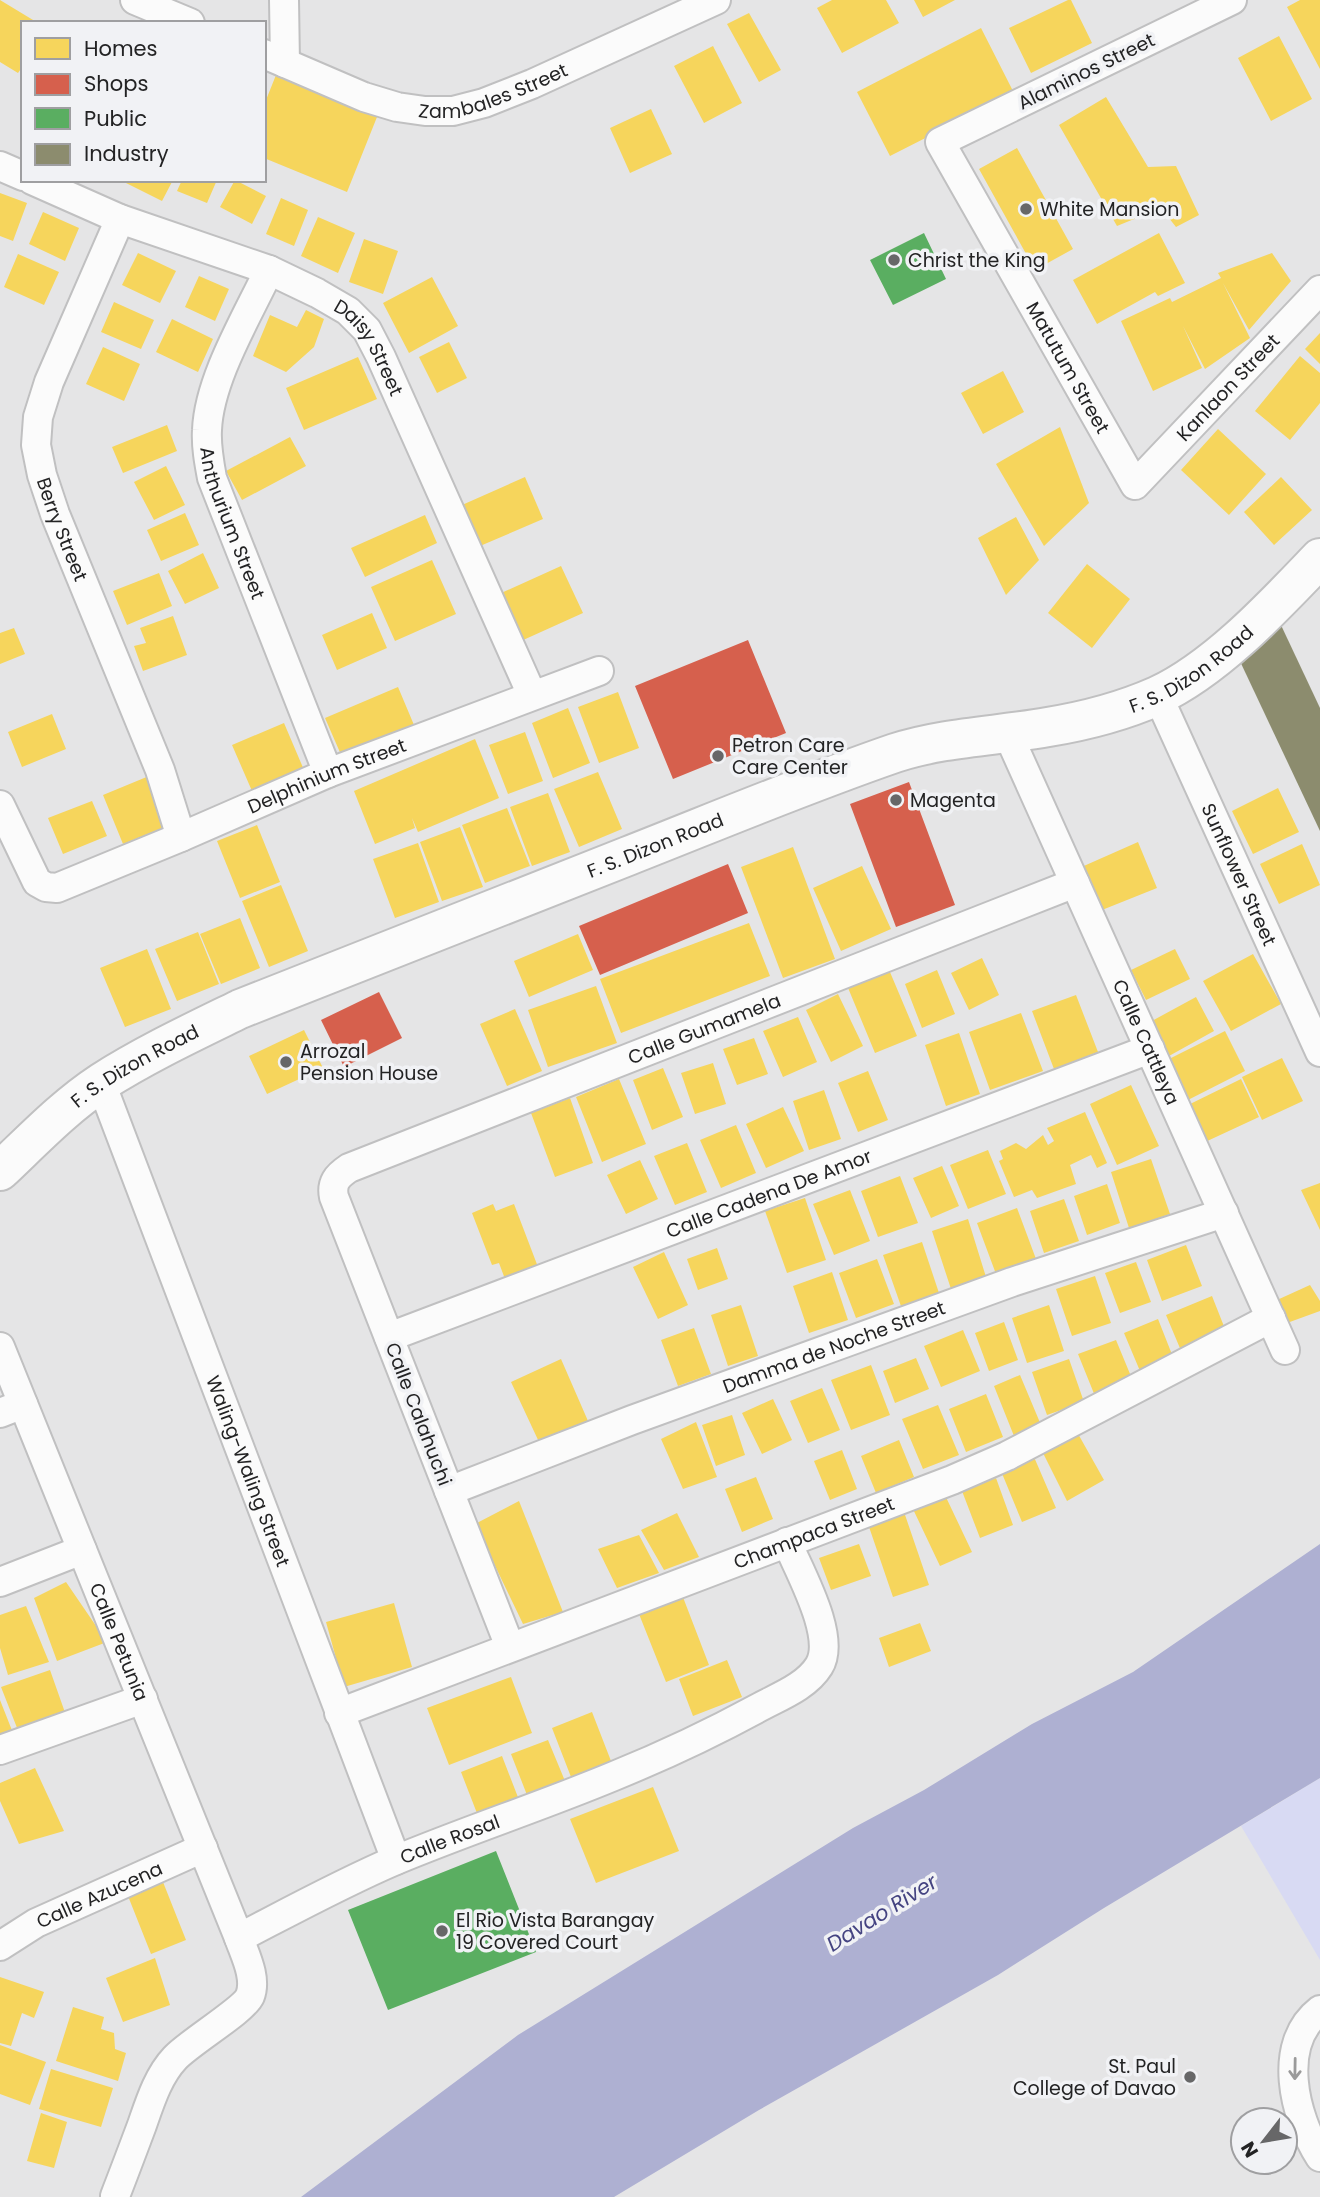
<svg xmlns="http://www.w3.org/2000/svg" width="1320" height="2197" viewBox="0 0 1320 2197" font-family="Poppins,sans-serif">
  <style>
    .green { fill: #d8daf3 }
    .water { fill: #aeb0d2 }
    .homes { fill: #f6d55c }
    .shops { fill: #d6604d }
    .public { fill: #5aae61 }
    .industry { fill: #8c8c6e }
    .lines { fill: none; stroke-linecap: round; stroke-linejoin: round }
    .minor-casing { stroke: #c0c0c1; stroke-width: 32 }
    .primary-casing { stroke: #c0c0c1; stroke-width: 42 }
    .minor { stroke: #fbfbfb; stroke-width: 28 }
    .primary { stroke: #fbfbfb; stroke-width: 38 }
    .oneway { stroke: #9a9a9a }
    .poi-dot { fill: #676768; stroke: #f1f2f5; stroke-width: 2.5 }
    .labels { text-anchor: middle; stroke-width: 7; stroke-linejoin: round; paint-order: stroke }
    .street-label { font-size: 19px; fill: #232324; stroke: #f1f2f5 }
    .poi-label { font-size: 19px; fill: #232324; stroke: #f1f2f5; text-anchor: start }
    .water-label { font-size: 21px; font-style: italic; fill: #444381; stroke: #f1f2f5 }
  </style>
  <rect width="100%" height="100%" fill="#e5e5e6"/>
  <path class="green" d="M 1320,1778 L 1320,1960 L 1241,1826 Z"/>
  <path class="water" d="M 1320,1544 L 1320,1778 L 1104,1908 L 998,1975 L 759,2110 L 614,2197 L 301,2197 L 518,2035 L 853,1828 L 924,1790 L 1032,1724 L 1133,1672 Z"/>
  <path class="homes" d="M 0,0 L 38,23 L 23,23 L 23,66 L 18,73 L 0,62 Z
    M 832,0 L 886,0 L 899,23 L 842,53 L 817,8 Z
    M 914,0 L 955,0 L 923,17 Z
    M 1068,0 L 1071,0 L 1092,43 L 1031,73 L 1009,28 Z
    M 1300,0 L 1320,0 L 1320,69 L 1287,7 Z
    M 749,13 L 781,70 L 759,82 L 727,24 Z
    M 981,28 L 1014,93 L 890,156 L 857,92 Z
    M 1279,36 L 1312,99 L 1271,121 L 1238,58 Z
    M 713,46 L 742,103 L 704,123 L 674,66 Z
    M 276,75 L 377,117 L 347,192 L 264,158 L 264,105 Z
    M 1106,97 L 1148,167 L 1176,166 L 1199,215 L 1176,227 L 1161,208 L 1117,226 L 1059,125 Z
    M 651,109 L 672,154 L 630,173 L 610,128 Z
    M 1017,148 L 1073,249 L 1035,270 L 979,169 Z
    M 127,180 L 173,180 L 162,201 L 126,183 Z
    M 182,180 L 217,180 L 207,203 L 177,191 Z
    M 235,180 L 266,196 L 252,224 L 220,207 Z
    M 0,193 L 27,203 L 13,241 L 0,236 Z
    M 281,198 L 308,210 L 294,246 L 266,234 Z
    M 43,212 L 79,228 L 65,261 L 29,244 Z
    M 318,217 L 355,233 L 338,273 L 301,256 Z
    M 1159,233 L 1185,283 L 1158,296 L 1155,292 L 1097,324 L 1073,280 Z
    M 364,239 L 398,251 L 383,294 L 349,282 Z
    M 138,253 L 176,271 L 160,303 L 122,285 Z
    M 1272,253 L 1291,281 L 1249,330 L 1223,283 L 1250,338 L 1205,369 L 1183,326 L 1202,368 L 1153,391 L 1121,321 L 1170,298 L 1172,302 L 1221,278 L 1218,273 Z
    M 18,254 L 59,272 L 44,305 L 4,287 Z
    M 199,276 L 229,289 L 215,321 L 185,307 Z
    M 432,277 L 458,326 L 409,353 L 383,303 Z
    M 114,302 L 154,320 L 141,349 L 101,332 Z
    M 306,310 L 324,319 L 314,347 L 286,372 L 253,356 L 270,315 L 297,327 Z
    M 172,319 L 213,339 L 198,372 L 156,352 Z
    M 1320,333 L 1320,364 L 1305,349 Z
    M 449,342 L 467,378 L 437,393 L 419,357 Z
    M 103,347 L 140,364 L 124,401 L 86,384 Z
    M 1300,356 L 1320,373 L 1320,403 L 1290,440 L 1255,411 Z
    M 358,357 L 377,399 L 304,430 L 286,388 Z
    M 1003,371 L 1024,412 L 983,434 L 961,393 Z
    M 167,425 L 177,451 L 123,473 L 112,447 Z
    M 1060,427 L 1089,503 L 1044,546 L 996,464 Z
    M 1218,429 L 1266,474 L 1229,515 L 1181,470 Z
    M 290,437 L 306,466 L 242,500 L 226,471 Z
    M 166,466 L 185,505 L 154,520 L 134,482 Z
    M 525,477 L 543,519 L 480,546 L 462,505 Z
    M 1281,477 L 1312,510 L 1274,545 L 1244,512 Z
    M 185,513 L 199,545 L 161,561 L 147,530 Z
    M 425,515 L 437,543 L 365,577 L 351,548 Z
    M 1016,517 L 1039,560 L 1006,595 L 978,538 Z
    M 203,553 L 219,588 L 185,604 L 168,571 Z
    M 432,560 L 456,614 L 395,641 L 371,587 Z
    M 1087,564 L 1130,599 L 1092,648 L 1048,613 Z
    M 561,566 L 583,613 L 521,641 L 499,594 Z
    M 159,573 L 172,606 L 127,625 L 113,591 Z
    M 372,613 L 387,648 L 337,670 L 322,635 Z
    M 173,616 L 187,655 L 143,671 L 134,646 L 146,643 L 140,628 Z
    M 14,628 L 25,654 L 0,664 L 0,633 Z
    M 398,687 L 414,725 L 342,757 L 325,718 Z
    M 618,692 L 639,748 L 599,763 L 578,707 Z
    M 568,708 L 590,763 L 553,778 L 532,723 Z
    M 52,714 L 66,749 L 22,767 L 8,732 Z
    M 284,723 L 304,770 L 252,791 L 232,745 Z
    M 525,732 L 543,781 L 508,794 L 489,745 Z
    M 475,739 L 499,798 L 418,832 L 412,818 L 415,828 L 375,844 L 354,791 Z
    M 598,772 L 622,829 L 579,847 L 554,789 Z
    M 149,776 L 170,825 L 123,844 L 103,795 Z
    M 1278,788 L 1299,832 L 1253,854 L 1232,811 Z
    M 548,793 L 570,852 L 532,866 L 510,807 Z
    M 92,801 L 107,836 L 63,854 L 48,818 Z
    M 507,808 L 530,866 L 485,883 L 462,825 Z
    M 257,825 L 280,882 L 240,898 L 217,841 Z
    M 460,827 L 483,887 L 442,901 L 420,842 Z
    M 1138,842 L 1157,888 L 1097,912 L 1077,869 Z
    M 418,843 L 439,902 L 395,918 L 373,859 Z
    M 1302,844 L 1320,885 L 1279,904 L 1260,864 Z
    M 793,847 L 835,959 L 783,978 L 741,867 Z
    M 862,866 L 891,929 L 841,951 L 813,888 Z
    M 281,885 L 308,951 L 269,967 L 242,901 Z
    M 240,918 L 260,968 L 221,984 L 200,934 Z
    M 749,923 L 770,976 L 621,1033 L 600,979 Z
    M 198,932 L 219,984 L 177,1001 L 155,949 Z
    M 578,934 L 593,970 L 529,997 L 514,961 Z
    M 147,949 L 171,1009 L 125,1027 L 100,968 Z
    M 1175,949 L 1190,979 L 1146,1000 L 1131,970 Z
    M 1253,954 L 1281,1004 L 1231,1031 L 1203,981 Z
    M 982,958 L 999,995 L 969,1010 L 951,973 Z
    M 887,965 L 917,1036 L 875,1053 L 846,983 Z
    M 937,970 L 955,1014 L 922,1028 L 905,984 Z
    M 596,986 L 617,1043 L 548,1067 L 528,1010 Z
    M 838,994 L 863,1046 L 831,1062 L 806,1010 Z
    M 1076,995 L 1098,1052 L 1054,1069 L 1032,1011 Z
    M 1196,997 L 1214,1031 L 1169,1056 L 1150,1022 Z
    M 515,1009 L 542,1071 L 507,1086 L 480,1024 Z
    M 1021,1013 L 1043,1071 L 990,1090 L 969,1032 Z
    M 798,1017 L 817,1062 L 783,1077 L 763,1031 Z
    M 304,1030 L 323,1068 L 267,1094 L 249,1056 Z
    M 1225,1031 L 1245,1071 L 1182,1103 L 1161,1063 Z
    M 959,1033 L 980,1094 L 946,1106 L 925,1045 Z
    M 754,1038 L 768,1074 L 737,1085 L 723,1049 Z
    M 1282,1058 L 1303,1101 L 1262,1120 L 1242,1077 Z
    M 713,1063 L 726,1104 L 695,1114 L 681,1073 Z
    M 663,1068 L 683,1117 L 652,1130 L 633,1080 Z
    M 868,1071 L 888,1120 L 858,1132 L 838,1083 Z
    M 619,1079 L 646,1144 L 602,1162 L 576,1097 Z
    M 1241,1079 L 1259,1117 L 1203,1143 L 1186,1106 Z
    M 1131,1085 L 1159,1146 L 1117,1165 L 1090,1104 Z
    M 824,1090 L 841,1139 L 809,1150 L 793,1101 Z
    M 570,1098 L 593,1163 L 555,1177 L 531,1113 Z
    M 783,1107 L 804,1151 L 766,1168 L 746,1124 Z
    M 1085,1112 L 1107,1163 L 1097,1168 L 1091,1155 L 1070,1165 L 1076,1184 L 1037,1198 L 1032,1190 L 1014,1197 L 999,1161 L 1003,1159 L 1000,1151 L 1016,1143 L 1026,1149 L 1043,1135 L 1048,1145 L 1054,1141 L 1047,1128 Z
    M 736,1125 L 756,1173 L 721,1188 L 700,1140 Z
    M 687,1143 L 707,1192 L 675,1205 L 654,1156 Z
    M 988,1150 L 1006,1194 L 968,1209 L 950,1165 Z
    M 1151,1159 L 1170,1214 L 1129,1228 L 1111,1172 Z
    M 640,1160 L 658,1199 L 626,1214 L 607,1175 Z
    M 942,1166 L 959,1206 L 931,1218 L 913,1178 Z
    M 900,1176 L 918,1223 L 878,1237 L 861,1191 Z
    M 1320,1183 L 1320,1230 L 1301,1190 Z
    M 1107,1184 L 1120,1223 L 1087,1235 L 1074,1196 Z
    M 850,1190 L 870,1241 L 834,1255 L 813,1204 Z
    M 805,1198 L 826,1260 L 787,1273 L 765,1211 Z
    M 1064,1199 L 1079,1241 L 1044,1253 L 1030,1211 Z
    M 493,1204 L 496,1211 L 514,1204 L 538,1267 L 505,1279 L 499,1263 L 492,1265 L 472,1213 Z
    M 1017,1208 L 1036,1259 L 996,1274 L 977,1223 Z
    M 968,1219 L 986,1277 L 951,1289 L 932,1231 Z
    M 922,1242 L 940,1296 L 902,1309 L 883,1255 Z
    M 1186,1245 L 1202,1286 L 1162,1301 L 1147,1260 Z
    M 717,1248 L 728,1279 L 698,1290 L 687,1259 Z
    M 664,1252 L 688,1305 L 658,1319 L 633,1267 Z
    M 877,1259 L 894,1304 L 856,1318 L 839,1273 Z
    M 1136,1262 L 1151,1302 L 1120,1313 L 1105,1273 Z
    M 832,1272 L 848,1320 L 809,1333 L 793,1286 Z
    M 1095,1276 L 1111,1323 L 1072,1336 L 1056,1289 Z
    M 1310,1285 L 1320,1301 L 1320,1311 L 1287,1323 L 1277,1300 Z
    M 1212,1296 L 1227,1334 L 1182,1353 L 1166,1315 Z
    M 741,1305 L 758,1356 L 728,1366 L 711,1315 Z
    M 1049,1305 L 1064,1351 L 1027,1363 L 1012,1318 Z
    M 1158,1319 L 1173,1357 L 1140,1371 L 1124,1333 Z
    M 1004,1322 L 1018,1360 L 989,1371 L 975,1333 Z
    M 694,1328 L 711,1374 L 678,1386 L 661,1340 Z
    M 963,1330 L 980,1371 L 941,1387 L 924,1346 Z
    M 1116,1340 L 1135,1386 L 1097,1401 L 1078,1354 Z
    M 916,1358 L 929,1389 L 895,1403 L 883,1371 Z
    M 561,1359 L 588,1421 L 539,1442 L 511,1382 Z
    M 1069,1359 L 1084,1402 L 1047,1415 L 1032,1372 Z
    M 871,1365 L 890,1415 L 851,1430 L 831,1380 Z
    M 1020,1375 L 1041,1425 L 1014,1436 L 994,1386 Z
    M 822,1388 L 840,1430 L 808,1443 L 790,1401 Z
    M 986,1394 L 1003,1437 L 966,1452 L 949,1409 Z
    M 773,1399 L 792,1440 L 762,1454 L 742,1413 Z
    M 938,1405 L 959,1455 L 923,1469 L 902,1419 Z
    M 732,1415 L 745,1455 L 716,1466 L 702,1425 Z
    M 696,1422 L 717,1477 L 683,1489 L 661,1439 Z
    M 1077,1432 L 1104,1480 L 1067,1501 L 1042,1451 Z
    M 899,1440 L 914,1477 L 876,1493 L 861,1456 Z
    M 842,1450 L 857,1489 L 830,1500 L 814,1461 Z
    M 1034,1457 L 1056,1508 L 1022,1522 L 1001,1471 Z
    M 756,1477 L 773,1519 L 742,1532 L 725,1489 Z
    M 996,1478 L 1013,1525 L 980,1538 L 962,1491 Z
    M 944,1493 L 972,1552 L 940,1566 L 912,1507 Z
    M 519,1501 L 563,1612 L 523,1624 L 475,1524 Z
    M 903,1509 L 929,1585 L 893,1597 L 867,1521 Z
    M 677,1513 L 699,1557 L 664,1570 L 641,1530 Z
    M 639,1535 L 659,1573 L 617,1588 L 598,1549 Z
    M 859,1544 L 871,1576 L 831,1590 L 819,1558 Z
    M 66,1582 L 107,1642 L 57,1661 L 34,1598 Z
    M 681,1592 L 709,1665 L 666,1682 L 637,1609 Z
    M 394,1603 L 412,1667 L 344,1687 L 326,1622 Z
    M 26,1606 L 49,1662 L 8,1675 L 0,1648 L 0,1615 Z
    M 920,1623 L 931,1651 L 889,1667 L 879,1638 Z
    M 727,1660 L 742,1697 L 693,1716 L 679,1679 Z
    M 50,1670 L 68,1721 L 21,1738 L 1,1687 Z
    M 511,1677 L 532,1733 L 449,1765 L 427,1708 Z
    M 0,1700 L 15,1738 L 0,1742 Z
    M 592,1712 L 611,1761 L 571,1777 L 552,1728 Z
    M 548,1740 L 565,1781 L 527,1795 L 511,1754 Z
    M 502,1756 L 521,1805 L 480,1821 L 461,1772 Z
    M 35,1768 L 64,1831 L 19,1844 L 0,1801 L 0,1783 Z
    M 653,1787 L 679,1851 L 596,1883 L 570,1819 Z
    M 163,1882 L 186,1940 L 151,1954 L 128,1896 Z
    M 155,1958 L 170,2005 L 123,2022 L 106,1978 Z
    M 0,1977 L 44,1992 L 34,2018 L 22,2013 L 11,2046 L 0,2043 Z
    M 73,2007 L 104,2017 L 101,2029 L 114,2033 L 115,2049 L 126,2053 L 118,2081 L 56,2061 Z
    M 0,2045 L 46,2062 L 30,2105 L 0,2094 Z
    M 51,2069 L 113,2088 L 101,2127 L 39,2109 Z
    M 41,2113 L 67,2122 L 54,2168 L 27,2161 Z"/>
  <path class="shops" d="M 748,640 L 786,733 L 673,779 L 635,686 Z
    M 909,782 L 955,905 L 896,927 L 850,804 Z
    M 728,864 L 748,913 L 600,975 L 579,926 Z
    M 379,992 L 402,1038 L 344,1067 L 321,1020 Z"/>
  <path class="public" d="M 924,233 L 946,279 L 893,305 L 870,260 Z
    M 496,1851 L 536,1952 L 388,2010 L 348,1910 Z"/>
  <path class="industry" d="M 1280,623 L 1320,708 L 1320,831 L 1238,657 Z"/>
  <g class="lines">
    <defs>
      <g id="minor">
        <path d="M 135,0 L 190,23"/>
        <path d="M 284,0 L 285,63"/>
        <path id="s1" d="M 1232,0 L 940,142 L 1135,485 L 1320,290"/>
        <path id="s2" d="M 264,54 L 364,97 L 397,107 L 425,111 L 453,111 L 484,103 L 532,84 L 716,0"/>
        <path d="M 0,166 L 23,176"/>
        <path id="s3" d="M 32,180 L 120,219 L 269,270 L 317,293 L 348,311 L 367,330 L 381,357 L 532,695"/>
        <path id="s4" d="M 120,219 L 49,382 L 38,417 L 36,445 L 42,475 L 55,514 L 160,770 L 181,837"/>
        <path id="s5" d="M 269,270 C 247,317 209,379 207,430 C 206,446 209,462 212,478 L 328,773"/>
        <path id="s6" d="M 1158,696 L 1320,1052"/>
        <path id="s7" d="M 1007,732 L 1285,1350"/>
        <path id="s8" d="M 0,805 L 37,882 L 46,887 L 57,888 L 181,837 L 328,773 L 599,671"/>
        <path id="s9" d="M 101,1083 L 396,1860"/>
        <path id="s10" d="M 389,1337 L 1150,1049"/>
        <path id="s11" d="M 0,1347 L 239,1938 C 245,1955 257,1978 250,1996 C 244,2010 190,2042 175,2058 C 158,2076 150,2102 142,2125 C 133,2149 124,2173 115,2196"/>
        <path d="M 0,1413 L 23,1404"/>
        <path id="s12" d="M 449,1491 L 632,1420 L 1012,1282 L 1224,1213"/>
        <path d="M 0,1582 L 82,1550"/>
        <path id="s13" d="M 510,1647 L 334,1197 C 331,1183 337,1176 349,1168 L 1075,883"/>
        <path id="s14" d="M 339,1713 L 952,1480 L 1007,1456 L 1271,1318"/>
        <path d="M 0,1750 L 143,1699"/>
        <path id="s15" d="M 239,1938 C 291,1911 342,1883 396,1860 C 468,1830 542,1806 614,1776 C 663,1756 712,1733 758,1708 C 778,1697 806,1687 819,1666 C 837,1637 799,1571 787,1542"/>
        <path id="s16" d="M 0,1946 L 36,1923 L 203,1848"/>
        <path d="M 1320,2010 C 1276,2044 1294,2116 1320,2157"/>
      </g>
      <g id="primary">
        <path id="s17" d="M 0,1171 C 33,1140 64,1107 102,1082 C 146,1054 193,1032 240,1009 C 370,958 499,907 628,856 C 717,821 805,784 895,753 C 944,737 998,736 1048,727 C 1085,721 1123,711 1157,696 C 1217,668 1274,606 1320,558"/>
      </g>
    </defs>
    <use href="#minor" class="minor-casing"/>
    <use href="#primary" class="primary-casing"/>
    <use href="#minor" class="minor"/>
    <use href="#primary" class="primary"/>
  </g>
  <defs><path id="oneway-shaft" d="M-6 0H5M1.5-3L5.5 0L1.5 3" fill="none" stroke-width="1.6" stroke-linecap="round" stroke-linejoin="round" transform="scale(1.75)"/></defs>
  <use class="oneway" href="#oneway-shaft" transform="translate(1295 2069) rotate(91)"/>
  <g class="poi-dot">
    <circle cx="1026" cy="209" r="7"/>
    <circle cx="894" cy="260" r="7"/>
    <circle cx="718" cy="756" r="7"/>
    <circle cx="896" cy="800" r="7"/>
    <circle cx="286" cy="1062" r="7"/>
    <circle cx="442" cy="1931" r="7"/>
    <circle cx="1190" cy="2077" r="7"/>
  </g>
  <g class="labels">
    <g class="street-label">
      <text transform="translate(1086 71) rotate(-26)" y="7">Alaminos Street</text>
      <text dy="7" stroke="none"><textPath href="#s2" startOffset="243">Zambales Street</textPath></text>
      <text dy="7" stroke="none"><textPath href="#s3" startOffset="385">Daisy Street</textPath></text>
      <text dy="7" stroke="none"><textPath href="#s1" startOffset="584">Matutum Street</textPath></text>
      <text dy="7" stroke="none"><textPath href="#s1" startOffset="854">Kanlaon Street</textPath></text>
      <text dy="7" stroke="none"><textPath href="#s5" startOffset="270">Anthurium Street</textPath></text>
      <text dy="7" stroke="none"><textPath href="#s4" startOffset="331">Berry Street</textPath></text>
      <text dy="7" stroke="none"><textPath href="#s17" startOffset="1307">F. S. Dizon Road</textPath></text>
      <text dy="7" stroke="none"><textPath href="#s8" startOffset="399">Delphinium Street</textPath></text>
      <text dy="7" stroke="none"><textPath href="#s17" startOffset="738">F. S. Dizon Road</textPath></text>
      <text dy="7" stroke="none"><textPath href="#s6" startOffset="196">Sunflower Street</textPath></text>
      <text dy="7" stroke="none"><textPath href="#s13" startOffset="900">Calle Gumamela</textPath></text>
      <text dy="7" stroke="none"><textPath href="#s7" startOffset="340">Calle Cattleya</textPath></text>
      <text dy="7" stroke="none"><textPath href="#s17" startOffset="172">F. S. Dizon Road</textPath></text>
      <text dy="7" stroke="none"><textPath href="#s10" startOffset="406">Calle Cadena De Amor</textPath></text>
      <text dy="7" stroke="none"><textPath href="#s12" startOffset="411">Damma de Noche Street</textPath></text>
      <text transform="translate(419 1414) rotate(69)" y="7">Calle Calahuchi</text>
      <text dy="7" stroke="none"><textPath href="#s9" startOffset="415">Waling-Waling Street</textPath></text>
      <text dy="7" stroke="none"><textPath href="#s14" startOffset="508">Champaca Street</textPath></text>
      <text dy="7" stroke="none"><textPath href="#s11" startOffset="318">Calle Petunia</textPath></text>
      <text dy="7" stroke="none"><textPath href="#s15" startOffset="233">Calle Rosal</textPath></text>
      <text dy="7" stroke="none"><textPath href="#s16" startOffset="112">Calle Azucena</textPath></text>
    </g>
    <g class="poi-label">
      <text x="1040" y="216">White Mansion</text>
      <text x="908" y="267">Christ the King</text>
      <text x="732" y="752">Petron Care<tspan x="732" dy="22">Care Center</tspan></text>
      <text x="910" y="807">Magenta</text>
      <text x="300" y="1058">Arrozal<tspan x="300" dy="22">Pension House</tspan></text>
      <text x="456" y="1927">El Rio Vista Barangay<tspan x="456" dy="22">19 Covered Court</tspan></text>
      <text x="1176" y="2073" text-anchor="end">St. Paul<tspan x="1176" dy="22">College of Davao</tspan></text>
    </g>
    <g class="water-label">
      <text transform="translate(882 1913) rotate(-32)" y="7">Davao River</text>
    </g>
  </g>
  <rect x="21" y="21" width="245" height="161" fill="#f1f2f5" stroke="#9f9fa1" stroke-width="2"/>
  <rect x="35" y="38" width="35" height="21" fill="#f6d55c" stroke="#9f9fa1" stroke-width="2"/>
  <text x="84" y="56" font-size="21" fill="#232324">Homes</text>
  <rect x="35" y="74" width="35" height="21" fill="#d6604d" stroke="#9f9fa1" stroke-width="2"/>
  <text x="84" y="91" font-size="21" fill="#232324">Shops</text>
  <rect x="35" y="108" width="35" height="21" fill="#5aae61" stroke="#9f9fa1" stroke-width="2"/>
  <text x="84" y="126" font-size="21" fill="#232324">Public</text>
  <rect x="35" y="144" width="35" height="21" fill="#8c8c6e" stroke="#9f9fa1" stroke-width="2"/>
  <text x="84" y="161" font-size="21" fill="#232324">Industry</text>
  <g transform="translate(1264 2141) rotate(239)"><circle r="33" fill="#f1f2f5" stroke="#9f9fa1" stroke-width="2"/>
  <path d="M0-5L12 26L0 18L-12 26Z" fill="#676768"/>
  <text y="-10" font-size="19" font-weight="bold" text-anchor="middle" fill="#232324">N</text>
  </g>
</svg>
